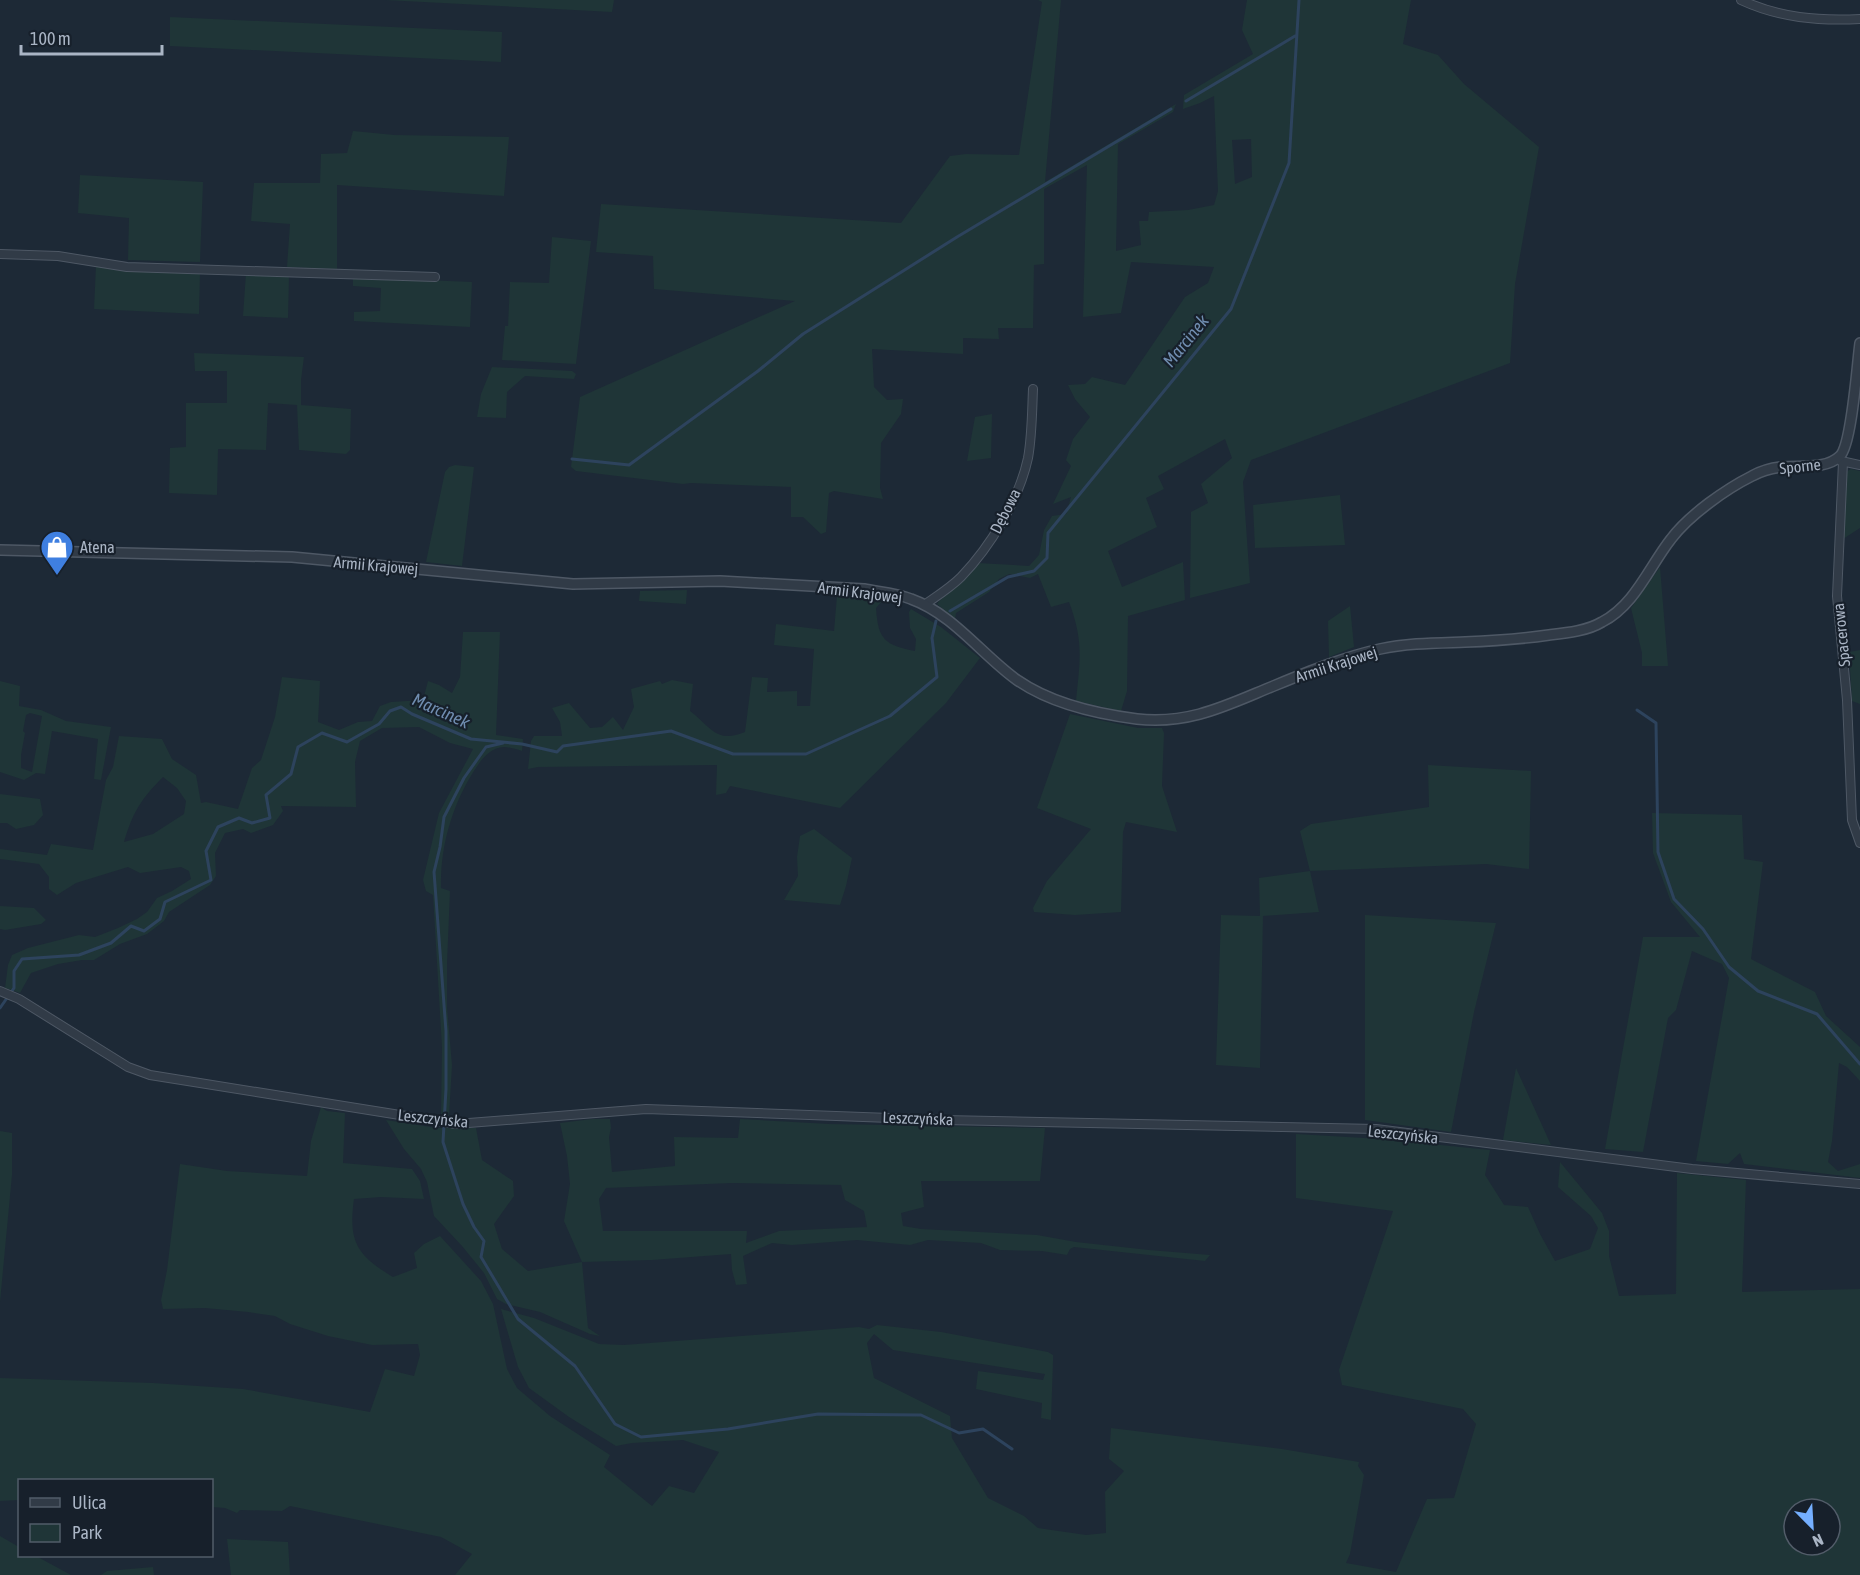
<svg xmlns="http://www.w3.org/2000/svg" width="1860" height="1575" viewBox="0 0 1860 1575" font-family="'Asap Condensed',sans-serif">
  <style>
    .green { fill: #1f3537; fill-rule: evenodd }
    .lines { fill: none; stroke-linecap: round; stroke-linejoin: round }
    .stream { stroke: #2d435d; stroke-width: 3 }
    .minor-casing { stroke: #4e5865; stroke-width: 10 }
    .tertiary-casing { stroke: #4e5865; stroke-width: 12 }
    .minor { stroke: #313b47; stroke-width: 8 }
    .tertiary { stroke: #313b47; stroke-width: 9 }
    .labels { text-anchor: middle; stroke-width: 4.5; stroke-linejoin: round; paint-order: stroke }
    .street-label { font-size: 16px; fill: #aab5c5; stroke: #17202b }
    .poi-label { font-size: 16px; fill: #aab5c5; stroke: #17202b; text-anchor: start }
    .water-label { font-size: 18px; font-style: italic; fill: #708db0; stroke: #17202b }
  </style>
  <rect width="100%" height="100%" fill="#1d2936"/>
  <path class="green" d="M 385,0 L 614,0 L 612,12 Z
    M 1038,0 L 1061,0 L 1045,182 L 1176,104 L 1173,112 L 1118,144 L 1116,251 L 1141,245 L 1139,221 L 1148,221 L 1149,212 L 1188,210 L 1214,205 L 1218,191 L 1214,96 L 1200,103 L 1183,109 L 1184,95 L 1253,54 L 1242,30 L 1247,0 L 1411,0 L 1403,44 L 1438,55 L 1464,84 L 1539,147 L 1515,284 L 1510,363 L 1251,460 L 1243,482 L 1250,583 L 1190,598 L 1191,512 L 1208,503 L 1201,484 L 1232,458 L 1225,439 L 1158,476 L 1164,489 L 1146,498 L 1157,527 L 1108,551 L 1122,587 L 1183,562 L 1185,600 L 1128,616 L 1127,691 L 1121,711 L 1076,701 C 1080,660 1084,642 1069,602 L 1051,607 L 1038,574 L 1030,578 L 1009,574 L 999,579 L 989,592 L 956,613 L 955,619 L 937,604 C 942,597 948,594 955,588 C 964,581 972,573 978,563 L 1029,566 L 1039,555 L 1044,530 L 1052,516 L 1066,514 L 1071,497 L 1053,504 L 1071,466 L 1066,460 L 1073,439 L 1090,417 L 1075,399 L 1068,385 L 1085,384 L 1092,377 L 1125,385 L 1185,297 L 1208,283 L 1214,267 L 1131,262 L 1121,313 L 1083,317 L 1087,165 L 1044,189 L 1044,264 L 1034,265 L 1033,328 L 998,328 L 999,339 L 963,338 L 963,354 L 872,349 L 874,387 L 887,400 L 903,399 L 901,414 L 881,443 L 880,488 L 883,499 L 834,491 L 829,493 L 826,532 L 821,534 L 803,517 L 791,517 L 791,487 L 691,483 L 683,484 L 576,471 L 571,467 L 580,397 L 795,301 L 654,289 L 653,256 L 596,252 L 601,204 L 901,223 L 950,156 L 966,154 L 1019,155 L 1042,2 ZM 1251,139 L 1252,177 L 1235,184 L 1232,140 Z
    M 170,17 L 502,32 L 501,62 L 170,46 Z
    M 353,131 L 394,135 L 509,137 L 504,196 L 337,185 L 337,269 L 287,267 L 290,224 L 251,221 L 254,183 L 320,183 L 321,154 L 347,153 Z
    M 80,175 L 203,182 L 200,262 L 128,260 L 129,218 L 78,213 Z
    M 552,237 L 591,241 L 576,364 L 502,360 L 505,326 L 508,326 L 510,282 L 549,283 Z
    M 96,265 L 200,272 L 199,314 L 94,309 Z
    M 246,273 L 289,276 L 288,318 L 243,316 Z
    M 353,277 L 472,282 L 470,327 L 354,321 L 354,312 L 380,311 L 381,288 L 353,286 Z
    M 194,353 L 304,357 L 301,380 L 301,405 L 351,409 L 350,450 L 346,454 L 299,450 L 297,405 L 268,403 L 266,450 L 218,449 L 217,495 L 169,493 L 170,448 L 186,447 L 186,403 L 227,403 L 227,371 L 195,371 Z
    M 492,367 L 572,371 L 576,374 L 574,379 L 525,376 L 507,392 L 506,418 L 477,417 L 481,394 Z
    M 992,414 L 991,458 L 967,461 L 975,417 Z
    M 455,465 L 474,467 L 462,566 L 426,562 L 445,472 L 449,467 Z
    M 1851,469 L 1860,471 L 1860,528 L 1843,539 L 1846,472 Z
    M 1340,495 L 1345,545 L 1255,548 L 1253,505 Z
    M 1660,567 L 1668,666 L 1642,666 L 1642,653 L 1631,608 Z
    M 687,590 L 686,604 L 639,601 L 640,591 Z
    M 837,596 L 883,600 L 876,608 C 878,640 885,645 915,651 L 916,639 L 910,628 L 909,612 L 911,609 L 941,627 L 980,658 L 946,703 L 840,808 L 730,786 L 726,793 L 716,795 L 717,765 L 538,767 L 528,769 L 531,741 L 534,736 L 562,736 L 560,722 L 552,708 L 569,703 L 590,728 L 602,727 L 613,717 L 623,730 L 634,707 L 631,689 L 660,681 L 662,684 L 672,680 L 693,684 L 690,711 C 711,727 716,744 745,732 L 752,677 L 768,678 L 767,692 L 797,691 L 797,706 L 810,706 L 814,649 L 774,645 L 776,624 L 834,631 Z
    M 1350,606 L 1354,647 L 1329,657 L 1328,621 Z
    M 463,632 L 500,632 L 496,735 L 523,739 L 522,751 C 516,749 509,747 504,747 C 493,747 483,757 478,765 C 453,801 440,845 441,888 L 450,891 L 447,964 L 447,1007 L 452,1065 L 449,1116 L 441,1116 L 442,1047 L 433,895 L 426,891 L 423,880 L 439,813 L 473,749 L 450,743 L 419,727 L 382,728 L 360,741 L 355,762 L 356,807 L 281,806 L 283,811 L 273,825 L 251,833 L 243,829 L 225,833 L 215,853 L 216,876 L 210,885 L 169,912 L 164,921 L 147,934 L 120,944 L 94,960 L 82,960 L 58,964 L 31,973 L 20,993 L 5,988 L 8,965 L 12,955 L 28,948 L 79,935 L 95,937 L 118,928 L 137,919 L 147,912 L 157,898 L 172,891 L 191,879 L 189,871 L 181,867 L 140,873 L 128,867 L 76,883 L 57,895 L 49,889 L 49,877 L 39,864 L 0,859 L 0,849 L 47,855 L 51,844 L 93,850 L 106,780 L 113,767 L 119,736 L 162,739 L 172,759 L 196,775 L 201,803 L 206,802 L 238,809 L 252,768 L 261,760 L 275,717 L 282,677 L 320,681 L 318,722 L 339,730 L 358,722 L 372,721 L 380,706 L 391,702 L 423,700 L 428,681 L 439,685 L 452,693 L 460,677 ZM 163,777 L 177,788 L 186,801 L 184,814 L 153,834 L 124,842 C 133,812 141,799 163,777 Z
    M 1860,650 L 1860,704 L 1852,701 L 1849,652 Z
    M 0,681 L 20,686 L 19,706 L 41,710 L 66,721 L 111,727 L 101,780 L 94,779 L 98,739 L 52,731 L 45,774 L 36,773 L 24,780 L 0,772 ZM 30,713 L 42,716 L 32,772 L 21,768 L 21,755 L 25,733 L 23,731 L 26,715 Z
    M 1070,714 L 1138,728 L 1162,728 L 1164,733 L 1162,786 L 1177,832 L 1126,822 L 1123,832 L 1121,912 L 1075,915 L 1034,912 L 1033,908 L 1047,881 L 1091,829 L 1037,808 Z
    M 1428,765 L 1531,771 L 1529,869 L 1486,864 L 1310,871 L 1319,912 L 1263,916 L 1260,1068 L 1216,1065 L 1221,915 L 1260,916 L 1259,878 L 1310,871 L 1300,831 L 1311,824 L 1429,807 Z
    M 0,794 L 40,799 L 43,815 L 34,825 L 16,829 L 7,823 L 0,823 Z
    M 1652,813 L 1742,815 L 1744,859 L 1763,862 L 1751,959 L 1815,992 L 1826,1016 L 1860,1047 L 1860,1081 L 1847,1067 L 1839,1063 L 1832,1141 L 1828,1162 L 1838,1171 L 1860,1164 L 1860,1178 L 1744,1164 L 1740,1153 L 1728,1164 L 1696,1161 L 1729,978 L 1722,964 L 1692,951 L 1676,1010 L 1668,1018 L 1643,1152 L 1605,1149 L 1643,937 L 1700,937 L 1671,902 L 1653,853 Z
    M 814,829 L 852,858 L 846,886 L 840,905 L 784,900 L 798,876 L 797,857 L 800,836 Z
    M 0,906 L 34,908 L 46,920 L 41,924 L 5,930 L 0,929 Z
    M 1365,915 L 1496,923 L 1474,1012 L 1451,1132 L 1365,1120 Z
    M 1516,1068 L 1551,1145 L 1503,1140 Z
    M 321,1107 L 327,1111 L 345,1113 L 343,1163 L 412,1169 L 420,1181 L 424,1199 L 381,1197 L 354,1199 C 348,1242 357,1255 393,1277 L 417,1268 L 414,1253 L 424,1244 L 440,1236 L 481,1281 L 493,1304 L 507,1369 L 517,1388 L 550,1416 L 610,1455 L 604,1467 L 652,1506 L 669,1486 L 694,1493 L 719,1452 L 683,1440 L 632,1443 L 616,1446 L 569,1417 L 529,1388 L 518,1367 L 501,1309 L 534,1318 L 599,1344 L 624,1345 L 859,1327 L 869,1329 L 877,1325 L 941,1332 L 1048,1352 L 1053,1355 L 1053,1361 L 1051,1420 L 1041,1418 L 1042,1403 L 976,1389 L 978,1371 L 1043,1380 L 1045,1374 L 893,1350 L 874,1334 L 867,1343 L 874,1378 L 950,1416 L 952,1438 L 988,1498 L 1024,1516 L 1038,1528 L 1086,1535 L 1106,1533 L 1105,1492 L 1124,1471 L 1109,1459 L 1111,1428 L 1282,1449 L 1359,1462 L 1358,1466 L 1364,1475 L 1350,1554 L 1346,1563 L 1396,1572 L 1427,1499 L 1454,1498 L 1476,1424 L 1463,1409 L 1342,1385 L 1339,1370 L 1393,1211 L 1296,1198 L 1296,1134 L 1381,1139 L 1490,1150 L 1485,1175 L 1504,1205 L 1528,1207 L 1540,1234 L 1555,1261 L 1590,1249 L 1598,1228 L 1591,1216 L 1558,1187 L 1560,1162 L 1602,1213 L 1609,1231 L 1609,1256 L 1619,1296 L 1676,1294 L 1677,1173 L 1746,1180 L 1742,1292 L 1860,1289 L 1860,1575 L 455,1575 L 472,1554 L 441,1537 L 290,1506 L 282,1511 L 240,1510 L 237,1513 L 225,1508 L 212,1507 L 212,1480 L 20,1480 L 19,1500 L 0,1501 L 0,1378 L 153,1383 L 243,1389 L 370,1412 L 385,1369 L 414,1376 L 420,1355 L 418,1344 L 372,1345 L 328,1336 L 290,1324 L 275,1316 L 248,1312 L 205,1308 L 163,1309 L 161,1300 L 167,1270 L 180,1164 L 227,1171 L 307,1176 L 311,1141 ZM 1794,1509 L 1830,1509 L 1830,1545 L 1794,1545 Z
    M 592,1119 L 610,1119 L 611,1128 L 609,1137 L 612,1172 L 675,1166 L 674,1137 L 738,1138 L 740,1119 L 829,1124 L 1045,1128 L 1040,1181 L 921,1181 L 924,1207 L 901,1213 L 903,1226 L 921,1229 L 1037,1235 L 1076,1242 L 1149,1250 L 1210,1255 L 1205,1261 L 1074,1247 L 1070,1249 L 1067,1255 L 1042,1251 L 1000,1250 L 981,1243 L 928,1240 L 910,1245 L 857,1240 L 792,1245 L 772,1243 L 743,1256 L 747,1284 L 736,1285 L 732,1270 L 731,1254 L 652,1260 L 582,1262 L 588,1328 L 600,1336 L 590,1334 L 540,1312 L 506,1304 L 497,1299 L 484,1273 L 462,1246 L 434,1216 L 427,1182 L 421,1169 L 404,1149 L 386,1120 L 437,1128 L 476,1128 L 482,1160 L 513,1181 L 514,1196 L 494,1224 L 502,1249 L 528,1271 L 582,1262 L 564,1221 L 570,1184 L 567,1156 L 560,1123 ZM 732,1183 L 841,1185 L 845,1200 L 864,1211 L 867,1227 L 779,1231 L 746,1243 L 747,1231 L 603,1231 L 599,1199 L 606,1188 Z
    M 0,1131 L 12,1133 L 12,1175 L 0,1302 Z
    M 0,1536 L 19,1547 L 20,1556 L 36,1556 L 71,1575 L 0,1575 Z
    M 227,1539 L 288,1542 L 290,1575 L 231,1575 Z
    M 153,1567 L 154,1575 L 101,1575 L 107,1571 Z"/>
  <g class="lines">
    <path class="stream" d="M 1186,101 L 1295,36
      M 572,459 L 629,465 L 758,371 L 803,334 L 957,237 L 1171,109
      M 950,611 L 1008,577 L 1034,571 L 1047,558 L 1048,533 L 1231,309 L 1289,163 L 1299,0
      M 1637,710 L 1656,723 L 1658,852 L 1674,899 L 1703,929 L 1729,967 L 1758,991 L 1817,1014 L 1860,1064
      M 503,743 L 486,747 L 464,778 L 444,817 L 440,847 L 434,872 L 446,1031 L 446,1089 L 443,1142 L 463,1204 L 474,1227 L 484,1241 L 481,1257 L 518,1319 L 575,1366 L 615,1424 L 641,1437 L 728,1429 L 818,1414 L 921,1415 L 959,1433 L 983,1429 L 1012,1449
      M 0,1008 L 14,988 L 14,971 L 22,959 L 79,955 L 111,943 L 131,926 L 144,931 L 160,919 L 165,902 L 211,880 L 206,851 L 218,827 L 239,818 L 252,823 L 270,818 L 266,795 L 291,774 L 298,747 L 322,733 L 347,742 L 379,724 L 390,711 L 401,707 L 412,714 L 471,739 L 522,744 L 557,752 L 563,746 L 671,731 L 733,754 L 806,754 L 890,716 L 937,677 L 932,638 L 936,621"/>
    <defs>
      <path id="minor" d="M 1741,0 C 1780,18 1818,21 1860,19
        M 0,254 L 58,256 L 127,267 L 435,277
        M 1841,461 L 1860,465
        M 1843,462 L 1837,596 L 1847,700 L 1852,820 L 1860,843
        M 924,605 C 937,596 950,588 961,577 C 990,547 1019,500 1028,458 C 1032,436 1032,412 1033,389
        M 0,991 L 19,999 L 128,1067 L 150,1075 L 456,1124 L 646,1109 L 944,1120 L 1376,1129 L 1692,1169 L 1860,1184"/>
      <path id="tertiary" d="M 0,550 L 292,557 L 573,584 L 720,581 L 864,589 C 879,592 896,593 911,599 C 953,614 982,655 1017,680 C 1050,703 1097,714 1137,719 C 1191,725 1229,704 1276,685 C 1310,671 1344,657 1380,649 C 1408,643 1436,643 1465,642 C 1493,641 1521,639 1549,635 C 1567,633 1587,631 1602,622 C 1635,605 1649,567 1671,539 C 1689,515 1726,489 1752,476 C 1761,471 1772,468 1781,467 C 1799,465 1826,470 1840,456 C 1852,444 1857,364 1860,343"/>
    </defs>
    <use href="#minor" class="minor-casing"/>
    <use href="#tertiary" class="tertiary-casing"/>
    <use href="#minor" class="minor"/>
    <use href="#tertiary" class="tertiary"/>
  </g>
  <defs>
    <symbol id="shop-pin" viewBox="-11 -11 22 30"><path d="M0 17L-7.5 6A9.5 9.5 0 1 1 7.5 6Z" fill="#3f7fe0" stroke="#17202b"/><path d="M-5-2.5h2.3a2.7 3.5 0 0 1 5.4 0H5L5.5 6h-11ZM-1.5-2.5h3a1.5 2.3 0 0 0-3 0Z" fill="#fff"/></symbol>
  </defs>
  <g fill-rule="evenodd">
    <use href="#shop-pin" x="38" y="528" width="38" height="52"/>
  </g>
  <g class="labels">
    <g class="street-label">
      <text transform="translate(1800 466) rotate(-6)" y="6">Sporne</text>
      <text transform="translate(1005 511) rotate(-63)" y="6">Dębowa</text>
      <text transform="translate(376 565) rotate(5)" y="6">Armii Krajowej</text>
      <text transform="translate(860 592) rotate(7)" y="6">Armii Krajowej</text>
      <text transform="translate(1841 635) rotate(-96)" y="6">Spacerowa</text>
      <text transform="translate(1336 664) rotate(-18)" y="6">Armii Krajowej</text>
      <text transform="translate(433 1118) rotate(6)" y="6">Leszczyńska</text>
      <text transform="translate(918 1118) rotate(2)" y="6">Leszczyńska</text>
      <text transform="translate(1403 1134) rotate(6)" y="6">Leszczyńska</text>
    </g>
    <g class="poi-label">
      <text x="80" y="553">Atena</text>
    </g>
    <g class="water-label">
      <text transform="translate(1186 341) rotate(-51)" y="6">Marcinek</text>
      <text transform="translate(441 711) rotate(24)" y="6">Marcinek</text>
    </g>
  </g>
  <rect x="18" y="1479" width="195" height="78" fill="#17202b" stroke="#525c69" stroke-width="1.5"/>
  <rect x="30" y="1498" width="30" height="9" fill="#313b47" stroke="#525c69" stroke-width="1.5"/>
  <text x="72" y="1509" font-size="18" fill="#aab5c5">Ulica</text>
  <rect x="30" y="1524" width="30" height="18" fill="#1f3537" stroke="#525c69" stroke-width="1.5"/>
  <text x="72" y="1539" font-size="18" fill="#aab5c5">Park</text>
  <g transform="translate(1812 1527) rotate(156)"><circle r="28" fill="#17202b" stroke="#525c69" stroke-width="1.5"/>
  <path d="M0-4.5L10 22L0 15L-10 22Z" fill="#75afff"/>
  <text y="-9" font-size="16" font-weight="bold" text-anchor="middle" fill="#aab5c5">N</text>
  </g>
  <path d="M21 45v9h141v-9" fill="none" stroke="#aab5c5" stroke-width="3"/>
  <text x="30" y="45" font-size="18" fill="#aab5c5" stroke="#17202b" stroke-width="4.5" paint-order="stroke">100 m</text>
</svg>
